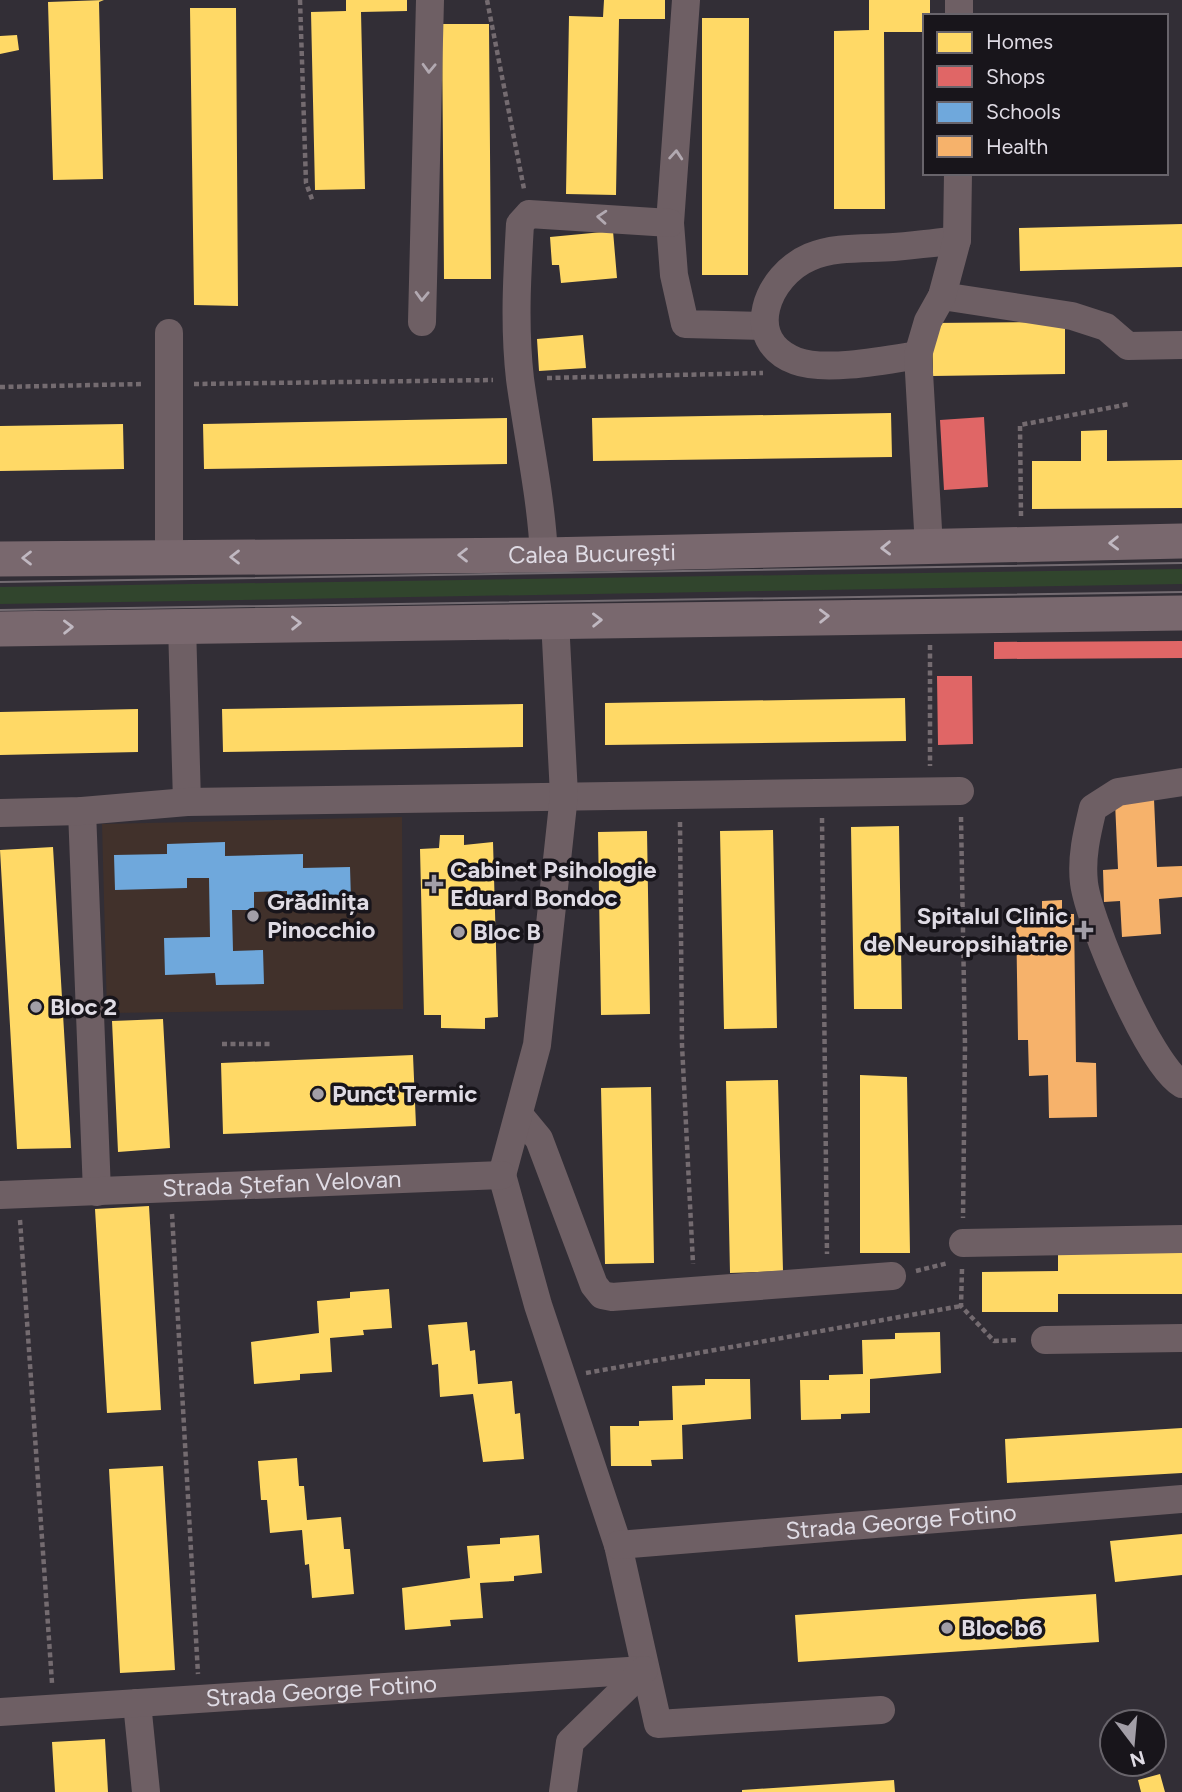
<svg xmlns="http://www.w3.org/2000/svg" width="1182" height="1792" viewBox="0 0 1182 1792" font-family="Figtree,sans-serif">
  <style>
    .education { fill: #41312b }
    .green { fill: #31452d }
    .homes { fill: #ffd966 }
    .shops { fill: #e06666 }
    .schools { fill: #6fa8dc }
    .health { fill: #f6b26b }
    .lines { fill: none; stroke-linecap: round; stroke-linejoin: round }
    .path { stroke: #746b70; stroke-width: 4.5; stroke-dasharray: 5 3.5; stroke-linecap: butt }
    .minor { stroke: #6e5f64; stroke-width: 28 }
    .major { stroke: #79686e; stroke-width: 35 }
    .tram { stroke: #736b71; stroke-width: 2 }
    .oneway { stroke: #b2a9b1 }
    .oneway2 { stroke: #c0b8c1 }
    .poi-dot { fill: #a29ea7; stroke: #18151b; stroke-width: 2.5 }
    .labels { text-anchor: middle; stroke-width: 7; stroke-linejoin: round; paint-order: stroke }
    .street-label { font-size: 24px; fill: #dfdbe4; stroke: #18151b }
    .poi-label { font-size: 24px; font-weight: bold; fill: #dfdbe4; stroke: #18151b; text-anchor: start }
  </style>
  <rect width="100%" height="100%" fill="#322e36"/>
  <path class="education" d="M 402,817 L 403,1009 L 107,1013 L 102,824 Z"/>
  <path class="green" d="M 1182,569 L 1182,584 L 0,604 L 0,587 Z"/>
  <path class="homes" d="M 104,0 L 99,2 L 103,179 L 53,180 L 48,2 Z
    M 346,0 L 407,0 L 407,11 L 361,12 L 365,189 L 315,190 L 311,12 L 346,11 Z
    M 604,0 L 665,0 L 665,19 L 619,19 L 616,195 L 566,194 L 569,16 L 603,17 Z
    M 869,0 L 930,0 L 930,16 L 925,16 L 925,32 L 884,32 L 885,209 L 834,209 L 834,31 L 869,30 Z
    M 190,8 L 236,8 L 238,306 L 194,305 Z
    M 702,18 L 749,18 L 748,275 L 702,275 Z
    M 442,24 L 489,24 L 491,279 L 444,279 Z
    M 17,35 L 19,50 L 0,54 L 0,36 Z
    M 1182,224 L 1182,267 L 1020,271 L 1019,228 Z
    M 613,231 L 617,278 L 561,283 L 559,265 L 552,265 L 550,237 Z
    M 1065,322 L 1065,374 L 933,376 L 932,323 Z
    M 583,335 L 586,368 L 539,371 L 537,339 Z
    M 891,413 L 892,457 L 593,461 L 592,418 Z
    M 507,418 L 507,464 L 204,469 L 203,424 Z
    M 123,424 L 124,469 L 0,471 L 0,426 Z
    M 1107,430 L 1107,461 L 1182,460 L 1182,508 L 1032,509 L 1032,461 L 1081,461 L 1081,431 Z
    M 905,698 L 906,741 L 605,745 L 605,703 Z
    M 523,704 L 523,747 L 223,752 L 222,709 Z
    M 138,709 L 138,752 L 0,755 L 0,712 Z
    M 899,826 L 902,1009 L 854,1009 L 851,827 Z
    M 773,830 L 777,1028 L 724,1029 L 720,831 Z
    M 647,831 L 650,1014 L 601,1015 L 598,832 Z
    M 440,835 L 464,835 L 464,845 L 493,842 L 498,1017 L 485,1018 L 485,1029 L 441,1028 L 441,1015 L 424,1015 L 420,849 L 439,848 Z
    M 53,847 L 71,1148 L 17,1149 L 0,850 Z
    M 163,1019 L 170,1148 L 118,1152 L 112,1021 Z
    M 413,1055 L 416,1126 L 223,1134 L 221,1063 Z
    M 860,1075 L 907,1077 L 910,1253 L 860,1253 Z
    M 778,1080 L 783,1271 L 730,1273 L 726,1081 Z
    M 651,1087 L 654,1263 L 605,1264 L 601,1088 Z
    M 149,1206 L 161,1410 L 107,1413 L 95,1209 Z
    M 1058,1248 L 1182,1248 L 1182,1294 L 1058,1294 L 1058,1312 L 982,1312 L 982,1272 L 1058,1271 Z
    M 389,1289 L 392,1328 L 363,1330 L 364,1335 L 330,1338 L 332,1372 L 300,1374 L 300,1380 L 254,1384 L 251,1342 L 319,1333 L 317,1301 L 350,1298 L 350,1292 Z
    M 467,1322 L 470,1351 L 475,1350 L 478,1384 L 512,1381 L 515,1414 L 520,1413 L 524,1459 L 483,1462 L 473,1394 L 440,1397 L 438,1364 L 432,1365 L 428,1325 Z
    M 940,1332 L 941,1373 L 870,1379 L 870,1413 L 841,1414 L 841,1419 L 801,1420 L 800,1380 L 829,1380 L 829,1375 L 863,1374 L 862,1340 L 895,1339 L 895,1333 Z
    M 705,1379 L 750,1379 L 751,1419 L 682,1425 L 683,1459 L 651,1460 L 652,1466 L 611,1466 L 610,1426 L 639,1426 L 639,1421 L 673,1420 L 672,1386 L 705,1385 Z
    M 1182,1428 L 1182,1473 L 1007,1483 L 1005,1439 Z
    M 297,1458 L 299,1486 L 304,1486 L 307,1520 L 341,1517 L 344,1549 L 350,1549 L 354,1594 L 312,1598 L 309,1564 L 305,1565 L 302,1530 L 270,1533 L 267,1500 L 261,1500 L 258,1461 Z
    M 163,1466 L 175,1670 L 120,1673 L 109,1469 Z
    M 1182,1534 L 1182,1575 L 1115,1582 L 1110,1541 Z
    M 539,1535 L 542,1573 L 514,1576 L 514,1581 L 480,1583 L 483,1618 L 450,1620 L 451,1626 L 405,1630 L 402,1588 L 470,1578 L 467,1546 L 500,1544 L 500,1538 Z
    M 1096,1594 L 1099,1642 L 798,1662 L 795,1615 Z
    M 105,1739 L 108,1792 L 55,1792 L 52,1742 Z
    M 1160,1774 L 1165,1792 L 1141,1792 L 1138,1780 Z
    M 894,1780 L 895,1792 L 742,1792 L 742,1790 Z"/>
  <path class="shops" d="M 984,417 L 988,487 L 944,490 L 940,420 Z
    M 1182,641 L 1182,658 L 994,659 L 994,642 Z
    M 937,676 L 972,676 L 973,744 L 938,745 Z"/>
  <path class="schools" d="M 225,842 L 225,856 L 303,854 L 303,868 L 350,867 L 351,900 L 287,902 L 287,891 L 254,892 L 254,910 L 232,910 L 233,951 L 263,950 L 264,984 L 216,985 L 215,973 L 165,975 L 164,938 L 210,937 L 209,878 L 187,878 L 187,888 L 115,890 L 114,855 L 167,854 L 167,844 Z"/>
  <path class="health" d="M 1154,799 L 1157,867 L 1182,866 L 1182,897 L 1159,899 L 1161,934 L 1122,937 L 1120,901 L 1104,902 L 1103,870 L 1118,869 L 1115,802 Z
    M 1062,900 L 1062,914 L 1074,914 L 1076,1062 L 1096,1063 L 1097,1117 L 1049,1118 L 1048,1075 L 1029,1076 L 1028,1040 L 1018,1040 L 1016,912 L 1042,911 L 1042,901 Z"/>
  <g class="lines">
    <path class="path" d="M 300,0 L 306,183 L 313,202
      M 487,0 L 524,189
      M 547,378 L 763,373
      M 194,384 L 493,380
      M 0,387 L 143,384
      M 1021,516 L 1020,425 L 1129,404
      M 930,645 L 930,766
      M 961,817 L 965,1045 L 963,1218
      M 822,818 L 827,1254
      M 680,822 L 682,1045 L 693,1264
      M 222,1044 L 273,1044
      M 172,1214 L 198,1674
      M 20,1220 L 52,1683
      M 962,1269 L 961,1306 L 994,1341 L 1019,1340
      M 916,1271 L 948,1263
      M 586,1373 L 961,1306"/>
    <g class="minor">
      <path d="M 686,0 L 670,223 L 674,275 L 685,324 L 764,326"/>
      <path d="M 959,16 L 959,0"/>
      <path d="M 942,296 L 1072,316 L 1106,327 L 1128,346 L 1182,345"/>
      <path d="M 422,322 L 430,0"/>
      <path d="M 918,355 C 887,360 825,372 796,361 C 741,340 767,275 810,257 C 835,246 867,249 894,247 C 915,245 936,243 957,240"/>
      <path d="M 929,547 L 918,355 L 928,321 L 942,296 L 957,240 L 958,173"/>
      <path d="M 544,555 C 541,496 528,438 520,379 C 514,327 517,276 520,224 L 529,214 L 670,223"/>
      <path d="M 169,557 L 169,333"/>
      <path d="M 182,625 L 187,802"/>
      <path d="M 1182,782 L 1118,792 L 1093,808 C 1087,833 1081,857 1084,883 C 1089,922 1150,1066 1182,1084"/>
      <path d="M 82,811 L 97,1192"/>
      <path d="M 0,813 L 82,811 L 187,802 L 960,791"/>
      <path d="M 520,1116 L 539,1139 L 594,1285 L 602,1295 L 612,1297 L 892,1276"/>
      <path d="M 502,1175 L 538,1305 L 618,1545 L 658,1724 L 881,1710"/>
      <path d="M 502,1175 L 537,1045 L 564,795 L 555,620"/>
      <path id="s1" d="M 0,1195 L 502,1175"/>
      <path d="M 963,1243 L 1182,1239"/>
      <path d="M 1045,1340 L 1182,1338"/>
      <path id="s2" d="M 618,1545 L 1182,1499"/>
      <path d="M 137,1703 L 146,1792"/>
      <path id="s3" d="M 0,1712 L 644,1670"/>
      <path d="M 563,1792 L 570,1742 L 644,1670"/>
    </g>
    <g class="major">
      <path id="s4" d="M 0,559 L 544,555 L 1182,541"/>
      <path d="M 0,629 L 1182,613"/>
    </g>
    <path class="tram" d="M 0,582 L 1182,563
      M 0,610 L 1182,592"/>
  </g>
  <defs><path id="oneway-chevron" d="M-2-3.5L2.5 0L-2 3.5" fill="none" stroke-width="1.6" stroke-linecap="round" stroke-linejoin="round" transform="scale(1.75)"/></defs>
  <g class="oneway">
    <use href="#oneway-chevron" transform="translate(429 68) rotate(92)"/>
    <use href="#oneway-chevron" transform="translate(676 155) rotate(-86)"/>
    <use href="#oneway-chevron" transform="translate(602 217) rotate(-176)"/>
    <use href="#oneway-chevron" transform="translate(422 296) rotate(92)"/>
  </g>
  <g class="oneway2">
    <use href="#oneway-chevron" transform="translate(1114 543) rotate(179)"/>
    <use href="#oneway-chevron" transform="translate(886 548) rotate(179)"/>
    <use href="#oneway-chevron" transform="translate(463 555) rotate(180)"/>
    <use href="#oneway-chevron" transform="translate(235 557) rotate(180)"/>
    <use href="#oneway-chevron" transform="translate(27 558) rotate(180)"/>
    <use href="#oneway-chevron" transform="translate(824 616) rotate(-1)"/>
    <use href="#oneway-chevron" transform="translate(597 620) rotate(-1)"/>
    <use href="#oneway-chevron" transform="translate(296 623) rotate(-1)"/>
    <use href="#oneway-chevron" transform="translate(68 627) rotate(-1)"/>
  </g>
  <g class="poi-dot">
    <path d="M430.5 873.5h7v7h7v7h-7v7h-7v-7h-7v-7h7z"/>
    <circle cx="253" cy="916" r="7"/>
    <path d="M1080.5 919.5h7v7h7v7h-7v7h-7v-7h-7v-7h7z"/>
    <circle cx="459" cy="932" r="7"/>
    <circle cx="36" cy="1007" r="7"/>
    <circle cx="318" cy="1094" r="7"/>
    <circle cx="947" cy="1628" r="7"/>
  </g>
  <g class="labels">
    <g class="street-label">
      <text dy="8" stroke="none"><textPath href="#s4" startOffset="592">Calea București</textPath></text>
      <text dy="8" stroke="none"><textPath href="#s1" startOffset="282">Strada Ștefan Velovan</textPath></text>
      <text dy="8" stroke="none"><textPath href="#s2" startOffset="284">Strada George Fotino</textPath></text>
      <text dy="8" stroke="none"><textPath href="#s3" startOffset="322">Strada George Fotino</textPath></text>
    </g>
    <g class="poi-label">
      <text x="450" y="878">Cabinet Psihologie<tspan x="450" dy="28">Eduard Bondoc</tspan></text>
      <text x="267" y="910">Grădinița<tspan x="267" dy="28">Pinocchio</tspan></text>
      <text x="1068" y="924" text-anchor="end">Spitalul Clinic<tspan x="1068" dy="28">de Neuropsihiatrie</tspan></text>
      <text x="473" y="940">Bloc B</text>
      <text x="50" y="1015">Bloc 2</text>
      <text x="332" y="1102">Punct Termic</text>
      <text x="961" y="1636">Bloc b6</text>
    </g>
  </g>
  <rect x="923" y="14" width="245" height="161" fill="#18151b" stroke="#68646b" stroke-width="2"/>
  <rect x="937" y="32" width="35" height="21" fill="#ffd966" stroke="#68646b" stroke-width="2"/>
  <text x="986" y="49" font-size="21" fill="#dfdbe4">Homes</text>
  <rect x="937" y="66" width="35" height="21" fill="#e06666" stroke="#68646b" stroke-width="2"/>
  <text x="986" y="84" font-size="21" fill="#dfdbe4">Shops</text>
  <rect x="937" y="102" width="35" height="21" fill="#6fa8dc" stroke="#68646b" stroke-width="2"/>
  <text x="986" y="119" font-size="21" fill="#dfdbe4">Schools</text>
  <rect x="937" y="136" width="35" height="21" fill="#f6b26b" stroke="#68646b" stroke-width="2"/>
  <text x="986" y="154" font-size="21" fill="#dfdbe4">Health</text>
  <g transform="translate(1133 1743) rotate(164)"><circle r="33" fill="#18151b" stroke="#68646b" stroke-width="2"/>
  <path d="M0-5L12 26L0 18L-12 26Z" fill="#a29ea7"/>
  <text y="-10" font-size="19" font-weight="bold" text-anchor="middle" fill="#dfdbe4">N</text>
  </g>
</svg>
